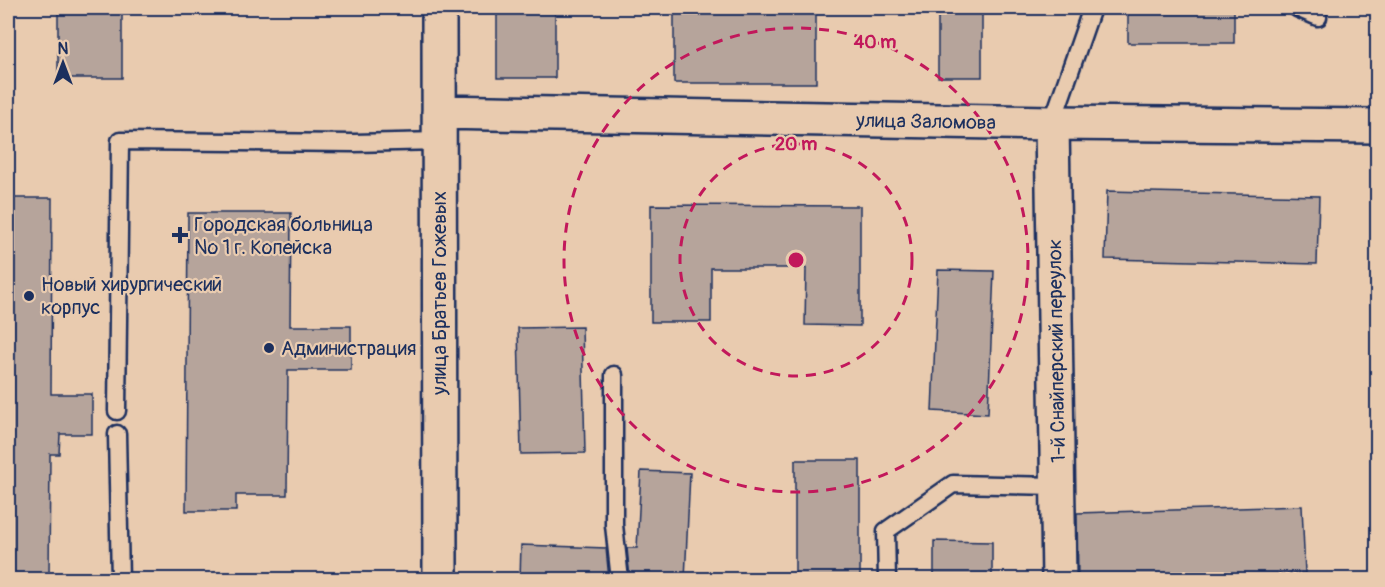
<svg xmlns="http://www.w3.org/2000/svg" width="1385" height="587" viewBox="0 0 1385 587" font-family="Pangolin,sans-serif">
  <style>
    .building { fill: #b6a49b; stroke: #1b2f5e; stroke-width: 1.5 }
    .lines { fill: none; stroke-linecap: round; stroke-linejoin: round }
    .lane-casing { stroke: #1b2f5e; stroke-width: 21 }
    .street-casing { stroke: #1b2f5e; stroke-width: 38 }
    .lane { stroke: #e9cbaf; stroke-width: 16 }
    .street { stroke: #e9cbaf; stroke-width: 33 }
    .ring { fill: none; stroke: #c2185b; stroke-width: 3; stroke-dasharray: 10 8 }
    .poi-dot { fill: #1b2f5e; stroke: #e9cbaf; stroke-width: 2 }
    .labels { text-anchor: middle; stroke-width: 4.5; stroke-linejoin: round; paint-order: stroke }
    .street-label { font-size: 20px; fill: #1b2f5e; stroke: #e9cbaf }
    .poi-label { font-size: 20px; fill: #1b2f5e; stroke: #e9cbaf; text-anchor: start }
    .centre { fill: #c2185b; stroke: #e9cbaf; stroke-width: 3 }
    .ring-label { font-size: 18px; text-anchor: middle; font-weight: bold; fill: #c2185b; stroke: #e9cbaf; stroke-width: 4.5; stroke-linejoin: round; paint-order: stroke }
  </style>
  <rect width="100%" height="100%" fill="#e9cbaf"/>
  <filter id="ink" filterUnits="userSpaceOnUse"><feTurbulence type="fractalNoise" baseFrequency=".0167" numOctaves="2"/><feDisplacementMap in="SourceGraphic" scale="12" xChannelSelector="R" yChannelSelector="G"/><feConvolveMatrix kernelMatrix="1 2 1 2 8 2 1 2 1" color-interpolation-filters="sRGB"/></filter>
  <g filter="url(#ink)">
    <path class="building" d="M 58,8 L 122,8 L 122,78 L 58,78 Z
      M 497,8 L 555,8 L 555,78 L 497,78 Z
      M 674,8 L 816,8 L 816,83 L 674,83 Z
      M 938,8 L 982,8 L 982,77 L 938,77 Z
      M 1128,8 L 1234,8 L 1234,43 L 1128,43 Z
      M 1107,191 L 1319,196 L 1317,264 L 1105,259 Z
      M 8,198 L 52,198 L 51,394 L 92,394 L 92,434 L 60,434 L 59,454 L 50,454 L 49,579 L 8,579 Z
      M 651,205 L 860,206 L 860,326 L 805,325 L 806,268 L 711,268 L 711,322 L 651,322 Z
      M 188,213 L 291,213 L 290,326 L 351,326 L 351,370 L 288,370 L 287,495 L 236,495 L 236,511 L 186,511 Z
      M 938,270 L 994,271 L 988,414 L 932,411 Z
      M 582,327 L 585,453 L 521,454 L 518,328 Z
      M 795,460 L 860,460 L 860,579 L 795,579 Z
      M 641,471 L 690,473 L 685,579 L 630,579 L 627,548 L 637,548 Z
      M 1302,506 L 1305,573 L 1078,579 L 1077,513 Z
      M 934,541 L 992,542 L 992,579 L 934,579 Z
      M 521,545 L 606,548 L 609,579 L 520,579 Z"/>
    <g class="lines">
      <defs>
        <path id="lane" d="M 1297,8 L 1318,17
          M 1052,123 L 1092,8
          M 614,375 L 614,525 L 620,580
          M 117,411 L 120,141 L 354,143 L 439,141
          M 117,434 L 120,580
          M 887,580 L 886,531 L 953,484 L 1057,486"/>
        <path id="street" d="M 439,8 L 440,580
          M 439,112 L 1052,123 L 1378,126
          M 1052,123 L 1059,580"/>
      </defs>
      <use href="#lane" class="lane-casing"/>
      <use href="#street" class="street-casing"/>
      <use href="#lane" class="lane"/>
      <use href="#street" class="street"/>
    </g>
  </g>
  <g class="ring">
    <circle cx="796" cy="260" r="116"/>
    <circle cx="796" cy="260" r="232"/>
  </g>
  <g class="poi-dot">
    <path d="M177 226h6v6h6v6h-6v6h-6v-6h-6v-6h6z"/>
    <circle cx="29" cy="296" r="6"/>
    <circle cx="269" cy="348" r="6"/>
  </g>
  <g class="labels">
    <g class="street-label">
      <text transform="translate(926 121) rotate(1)" y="7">улица Заломова</text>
      <text transform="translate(439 293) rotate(-90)" y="7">улица Братьев Гожевых</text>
      <text transform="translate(1056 351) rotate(-91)" y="7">1-й Снайперский переулок</text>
    </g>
    <g class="poi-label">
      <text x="194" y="231">Городская больница<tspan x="194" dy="23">№ 1 г. Копейска</tspan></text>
      <text x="41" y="291">Новый хирургический<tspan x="41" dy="23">корпус</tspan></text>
      <text x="281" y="355">Администрация</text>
    </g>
  </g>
  <circle cx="796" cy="260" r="9" class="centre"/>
  <g class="ring-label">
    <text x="875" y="48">40 m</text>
    <text x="796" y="150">20 m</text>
  </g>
  <rect width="1385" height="587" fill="none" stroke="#e9cbaf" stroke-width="30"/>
  <rect x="15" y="15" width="1355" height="557" fill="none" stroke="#1b2f5e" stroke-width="2" filter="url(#ink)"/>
  <g transform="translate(63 63)" stroke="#e9cbaf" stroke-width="4.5" paint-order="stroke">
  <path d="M0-4.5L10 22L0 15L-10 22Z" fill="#1b2f5e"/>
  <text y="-9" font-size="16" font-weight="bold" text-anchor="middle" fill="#1b2f5e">N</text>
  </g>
</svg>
